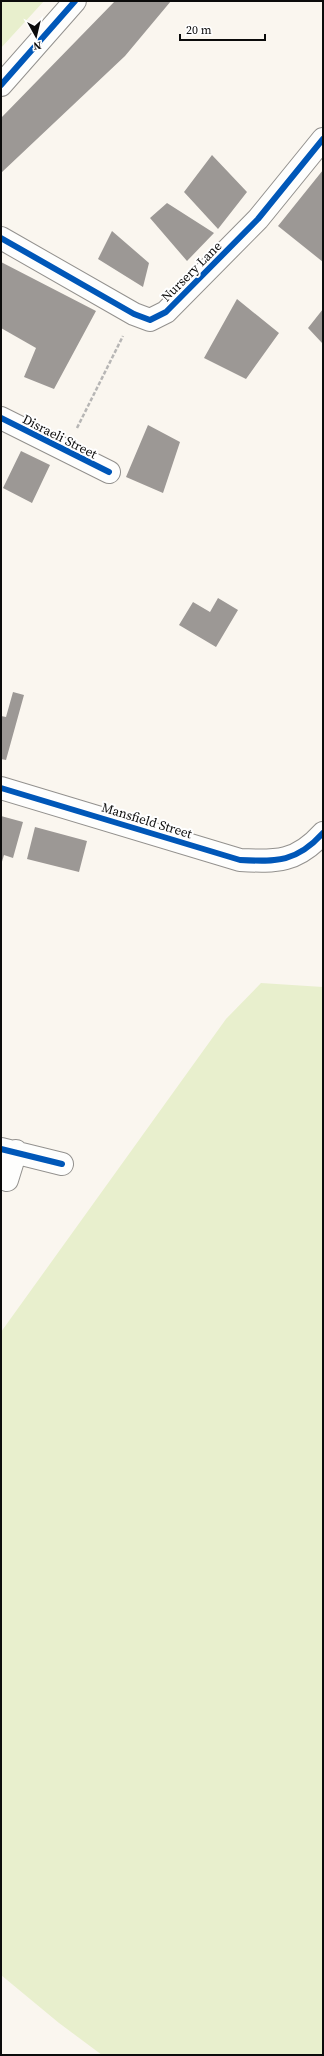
<svg xmlns="http://www.w3.org/2000/svg" width="324" height="2056" viewBox="0 0 324 2056" font-family="'Source Serif 4',serif">
  <style>
    .green { fill: #e8efcd }
    .building { fill: #9c9895 }
    .lines { fill: none; stroke-linecap: round; stroke-linejoin: round }
    .minor-casing { stroke: #93918e; stroke-width: 24 }
    .tertiary-casing { stroke: #93918e; stroke-width: 24 }
    .path { stroke: #b7b6b5; stroke-width: 2.5; stroke-dasharray: 4 2; stroke-linecap: butt }
    .minor { stroke: #fefefd; stroke-width: 22 }
    .tertiary { stroke: #fefefd; stroke-width: 22 }
    .cycleway-casing { stroke: #fff; stroke-width: 8 }
    .cycleway { stroke: #0057b8; stroke-width: 6 }
    .labels { text-anchor: middle; stroke-width: 4; stroke-linejoin: round; paint-order: stroke }
    .street-label { font-size: 13px; fill: #0b0b0b; stroke: #fff }
  </style>
  <rect width="100%" height="100%" fill="#faf6ef"/>
  <path class="green" d="M 1,1 L 44,1 L 1,48 Z
    M 261,983 L 323,987 L 323,2055 L 102,2055 L 59,2023 L 1,1975 L 1,1332 L 226,1019 Z"/>
  <path class="building" d="M 115,1 L 171,1 L 125,56 L 1,173 L 1,118 Z
    M 212,155 L 247,192 L 218,229 L 184,192 Z
    M 323,170 L 323,262 L 278,226 Z
    M 167,203 L 214,233 L 187,261 L 150,218 Z
    M 112,231 L 149,263 L 143,287 L 98,259 Z
    M 1,262 L 96,311 L 54,389 L 24,377 L 36,348 L 1,328 Z
    M 237,299 L 279,333 L 246,379 L 204,358 Z
    M 323,309 L 323,344 L 308,328 Z
    M 148,425 L 180,442 L 163,493 L 126,477 Z
    M 21,451 L 50,465 L 32,503 L 3,488 Z
    M 218,598 L 238,610 L 216,647 L 179,625 L 193,602 L 210,612 Z
    M 13,692 L 24,695 L 6,760 L 1,759 L 1,716 L 6,717 Z
    M 1,816 L 23,822 L 13,858 L 4,855 L 1,865 Z
    M 35,827 L 87,841 L 79,872 L 27,859 Z"/>
  <g class="lines">
    <defs>
      <path id="minor" d="M 1,238 L 134,314 L 150,320 L 166,312 L 258,219 L 323,139
        M 1,418 L 109,472
        M 1,788 L 240,860 C 277,862 297,862 323,833
        M 1,1149 L 62,1164
        M 7,1180 L 16,1151"/>
      <path id="tertiary" d="M 1,85 L 75,1"/>
    </defs>
    <use href="#minor" class="minor-casing"/>
    <use href="#tertiary" class="tertiary-casing"/>
    <path class="path" d="M 77,428 L 123,336"/>
    <use href="#minor" class="minor"/>
    <use href="#tertiary" class="tertiary"/>
    <defs>
      <path id="cycleway" d="M 1,85 L 75,1
        M 1,238 L 134,314 L 150,320 L 166,312 L 258,219 L 323,139
        M 1,418 L 109,472
        M 1,788 L 240,860 C 277,862 297,862 323,833
        M 1,1149 L 62,1164"/>
    </defs>
    <use href="#cycleway" class="cycleway-casing"/>
    <use href="#cycleway" class="cycleway"/>
  </g>
  <g class="labels">
    <g class="street-label">
      <text transform="translate(191 271) rotate(-45)" y="5">Nursery Lane</text>
      <text transform="translate(60 436) rotate(27)" y="5">Disraeli Street</text>
      <text transform="translate(147 820) rotate(17)" y="5">Mansfield Street</text>
    </g>
  </g>
  <rect width="324" height="2056" fill="none" stroke="#0b0b0b" stroke-width="4"/>
  <g transform="translate(36 36) rotate(172)" stroke="#ffffff" stroke-width="3" paint-order="stroke">
  <path d="M0-3L7 15L0 10L-7 15Z" fill="#0b0b0b"/>
  <text y="-6" font-size="11" font-weight="bold" text-anchor="middle" fill="#0b0b0b">N</text>
  </g>
  <path d="M180 34v6h85v-6" fill="none" stroke="#0b0b0b" stroke-width="2"/>
  <text x="186" y="34" font-size="12" fill="#0b0b0b" stroke="#ffffff" stroke-width="3" paint-order="stroke">20 m</text>
</svg>
